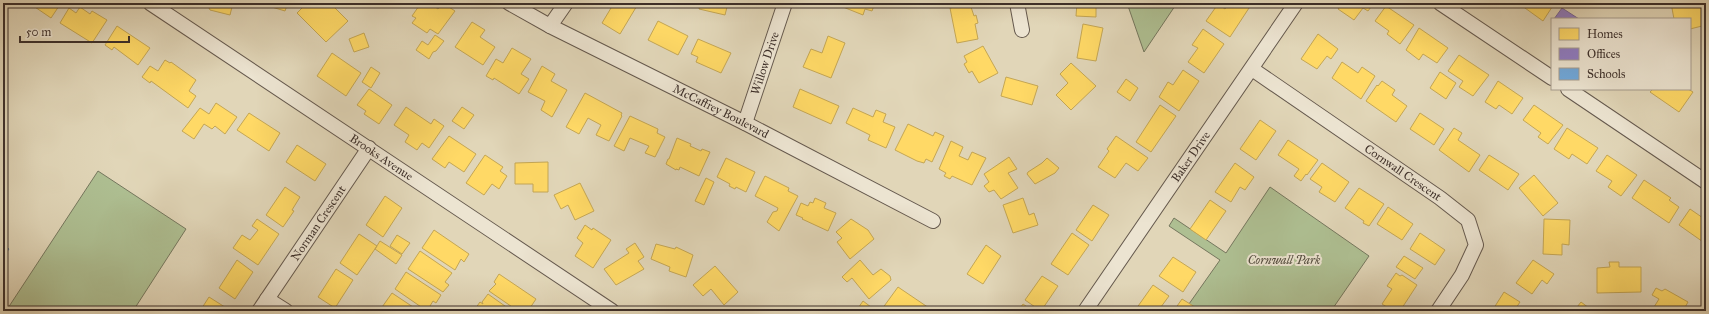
<svg xmlns="http://www.w3.org/2000/svg" width="1709" height="314" viewBox="0 0 1709 314" font-family="'IM FELL Great Primer',serif">
  <style>
    .green { fill: #aebf92; stroke: #75775e }
    .homes { fill: #ffd966; stroke: #c4a654 }
    .offices { fill: #8e7cc3; stroke: #756595 }
    .schools { fill: #6fa8dc; stroke: #6084a7 }
    .lines { fill: none; stroke-linecap: round; stroke-linejoin: round }
    .minor-casing { stroke: #65594e; stroke-width: 16 }
    .minor { stroke: #ece4d1; stroke-width: 14 }
    .labels { text-anchor: middle; stroke-width: 4; stroke-linejoin: round; paint-order: stroke }
    .street-label { font-size: 12px; fill: #3c2f2a; stroke: #ece4d1 }
    .park-label { font-size: 12px; font-style: italic; fill: #534c3f; stroke: #ece4d1 }
  </style>
  <rect width="100%" height="100%" fill="#e1d6b8"/>
  <filter id="stains"><feTurbulence type="fractalNoise" baseFrequency=".005" numOctaves="4"/><feColorMatrix values="0 0 0 0 .2 0 0 0 0 .09 0 0 0 0 .02 0 0 0 .5 -.17"/></filter>
  <radialGradient id="worn" r=".72"><stop offset=".6" stop-color="#630" stop-opacity="0"/><stop offset="1" stop-color="#630" stop-opacity=".3"/></radialGradient>
  <path class="green" d="M 1127,3 L 1177,3 L 1144,52 Z
    M 98,171 L 186,229 L 133,311 L 6,311 Z
    M 1270,187 L 1369,256 L 1331,311 L 1184,311 L 1220,260 L 1169,226 L 1174,218 L 1226,253 Z"/>
  <path class="homes" d="M 29,3 L 61,3 L 51,18 Z
    M 212,3 L 233,3 L 230,15 L 210,10 L 209,8 Z
    M 263,3 L 288,3 L 285,11 L 262,4 Z
    M 307,3 L 330,3 L 348,21 L 326,42 L 297,13 Z
    M 421,3 L 430,3 L 438,9 L 443,3 L 455,11 L 438,34 L 430,29 L 427,33 L 412,23 L 416,18 L 412,16 Z
    M 614,3 L 638,4 L 620,34 L 602,23 Z
    M 700,3 L 728,3 L 725,15 L 699,9 Z
    M 844,3 L 875,3 L 872,11 L 865,9 L 863,15 L 843,7 Z
    M 1077,3 L 1096,3 L 1096,17 L 1076,16 Z
    M 1230,3 L 1242,3 L 1249,8 L 1230,37 L 1206,21 L 1218,4 L 1225,9 Z
    M 1342,3 L 1374,3 L 1368,11 L 1363,8 L 1354,20 L 1338,9 Z
    M 1518,3 L 1552,3 L 1554,4 L 1543,21 Z
    M 1671,3 L 1706,3 L 1706,9 L 1703,9 L 1706,25 L 1690,29 L 1690,19 L 1674,19 Z
    M 970,4 L 974,16 L 976,15 L 978,23 L 975,24 L 978,39 L 957,43 L 950,8 Z
    M 1386,6 L 1414,25 L 1400,44 L 1387,34 L 1389,31 L 1375,21 Z
    M 80,7 L 90,14 L 92,11 L 107,20 L 92,43 L 60,23 L 69,8 L 76,13 Z
    M 658,21 L 688,36 L 678,55 L 648,40 Z
    M 472,22 L 485,30 L 480,37 L 495,47 L 483,65 L 455,47 Z
    M 1083,24 L 1103,28 L 1096,61 L 1077,58 Z
    M 117,26 L 150,48 L 138,65 L 114,47 L 112,50 L 105,45 Z
    M 1419,28 L 1448,48 L 1437,63 L 1423,54 L 1419,60 L 1406,50 Z
    M 1203,29 L 1224,44 L 1204,73 L 1188,62 L 1198,48 L 1192,45 Z
    M 364,33 L 369,47 L 354,52 L 349,39 Z
    M 1318,34 L 1338,49 L 1331,59 L 1327,56 L 1317,69 L 1301,59 Z
    M 435,35 L 444,41 L 436,51 L 433,52 L 429,59 L 416,50 L 422,41 L 428,45 Z
    M 828,36 L 845,43 L 831,78 L 803,67 L 811,49 L 822,53 Z
    M 698,39 L 731,53 L 721,73 L 696,62 L 698,57 L 691,54 Z
    M 983,46 L 998,73 L 979,83 L 972,71 L 969,73 L 964,64 L 967,62 L 964,56 Z
    M 512,48 L 531,59 L 521,74 L 529,79 L 519,94 L 494,78 L 493,80 L 486,76 L 496,59 L 503,63 Z
    M 332,53 L 361,73 L 346,96 L 317,76 Z
    M 1459,55 L 1489,75 L 1473,96 L 1459,87 L 1463,81 L 1448,71 Z
    M 165,60 L 170,63 L 171,62 L 196,80 L 189,91 L 196,96 L 188,108 L 151,81 L 150,83 L 142,77 L 150,66 L 158,71 Z
    M 1342,62 L 1358,73 L 1362,67 L 1375,76 L 1361,99 L 1332,78 Z
    M 1071,63 L 1096,86 L 1071,110 L 1056,95 L 1068,83 L 1060,74 Z
    M 542,66 L 555,74 L 551,81 L 567,90 L 552,117 L 541,110 L 545,101 L 528,92 Z
    M 371,67 L 380,73 L 371,88 L 362,82 Z
    M 1183,70 L 1199,81 L 1179,111 L 1159,97 L 1168,82 L 1173,85 Z
    M 1440,72 L 1456,83 L 1446,99 L 1430,88 Z
    M 1006,77 L 1038,86 L 1032,105 L 1001,96 Z
    M 1126,79 L 1138,88 L 1130,101 L 1117,92 Z
    M 1382,81 L 1395,90 L 1392,95 L 1407,106 L 1396,122 L 1366,101 L 1377,85 L 1378,86 Z
    M 1498,81 L 1523,98 L 1512,114 L 1499,105 L 1496,109 L 1485,102 Z
    M 369,89 L 392,105 L 379,124 L 364,114 L 366,111 L 357,105 Z
    M 800,89 L 839,106 L 831,124 L 793,107 Z
    M 1653,89 L 1688,89 L 1693,92 L 1679,112 L 1650,92 Z
    M 585,93 L 622,113 L 621,115 L 622,116 L 609,141 L 596,135 L 601,125 L 588,118 L 579,134 L 566,127 Z
    M 216,103 L 237,117 L 225,134 L 215,126 L 212,129 L 204,124 L 194,139 L 182,131 L 200,108 L 209,114 Z
    M 1160,105 L 1176,116 L 1151,152 L 1136,142 Z
    M 1534,105 L 1563,125 L 1548,144 L 1538,137 L 1541,133 L 1523,120 Z
    M 406,107 L 431,124 L 434,119 L 444,126 L 429,148 L 422,143 L 417,150 L 405,142 L 409,135 L 394,125 Z
    M 462,107 L 474,115 L 464,129 L 452,121 Z
    M 853,108 L 873,117 L 876,110 L 886,114 L 883,122 L 895,127 L 886,148 L 868,140 L 870,135 L 846,123 Z
    M 249,113 L 280,133 L 269,151 L 237,130 Z
    M 1420,113 L 1444,129 L 1434,145 L 1410,129 Z
    M 630,116 L 658,129 L 657,133 L 665,137 L 655,157 L 645,153 L 649,146 L 630,138 L 624,151 L 614,146 Z
    M 1260,120 L 1276,131 L 1256,160 L 1240,149 Z
    M 908,124 L 933,136 L 935,132 L 944,136 L 932,162 L 926,159 L 924,163 L 917,161 L 895,150 Z
    M 1454,128 L 1462,133 L 1458,140 L 1480,155 L 1469,172 L 1439,150 Z
    M 1567,128 L 1598,148 L 1587,164 L 1572,154 L 1569,159 L 1554,149 Z
    M 449,136 L 476,154 L 464,172 L 449,162 L 445,168 L 432,159 Z
    M 1116,136 L 1148,158 L 1138,171 L 1126,163 L 1115,178 L 1098,167 L 1109,151 L 1107,149 Z
    M 677,138 L 691,144 L 690,146 L 701,151 L 702,149 L 710,152 L 699,176 L 680,167 L 679,170 L 676,169 L 676,170 L 666,164 L 668,159 L 669,159 Z
    M 1288,140 L 1318,160 L 1307,175 L 1306,174 L 1301,181 L 1294,176 L 1299,169 L 1278,155 Z
    M 951,141 L 963,147 L 959,156 L 968,160 L 972,152 L 986,158 L 972,185 L 952,176 L 950,179 L 944,176 L 946,173 L 939,169 Z
    M 297,145 L 326,164 L 315,181 L 286,162 Z
    M 485,155 L 503,167 L 500,171 L 507,176 L 499,189 L 492,184 L 484,195 L 466,183 Z
    M 1489,155 L 1519,174 L 1508,190 L 1479,170 Z
    M 1607,155 L 1637,175 L 1621,196 L 1608,187 L 1612,181 L 1596,171 Z
    M 1009,157 L 1017,169 L 1008,173 L 1018,188 L 1001,199 L 994,190 L 989,192 L 984,186 L 989,182 L 984,174 Z
    M 726,158 L 755,172 L 746,192 L 736,187 L 735,189 L 729,186 L 730,184 L 717,177 Z
    M 1047,158 L 1059,168 L 1055,173 L 1035,184 L 1027,174 L 1028,172 L 1042,163 Z
    M 548,162 L 548,192 L 533,192 L 533,184 L 515,184 L 515,163 Z
    M 1235,163 L 1254,177 L 1245,190 L 1240,187 L 1231,202 L 1215,192 Z
    M 1322,163 L 1349,182 L 1335,202 L 1319,192 L 1322,187 L 1310,179 Z
    M 1534,175 L 1558,203 L 1543,216 L 1519,188 Z
    M 765,176 L 789,188 L 788,191 L 798,196 L 779,231 L 767,222 L 773,212 L 777,211 L 778,208 L 755,196 Z
    M 706,178 L 714,182 L 704,205 L 695,201 Z
    M 1644,180 L 1671,198 L 1669,200 L 1679,207 L 1669,223 L 1632,198 Z
    M 580,183 L 594,211 L 575,220 L 568,205 L 561,209 L 554,195 Z
    M 285,187 L 300,197 L 292,210 L 294,211 L 283,227 L 266,215 Z
    M 1359,188 L 1384,204 L 1369,226 L 1363,223 L 1364,221 L 1345,208 Z
    M 385,196 L 402,208 L 383,237 L 366,225 Z
    M 815,198 L 826,203 L 824,208 L 836,213 L 828,231 L 802,219 L 803,218 L 796,215 L 801,203 L 808,206 L 810,202 L 813,203 Z
    M 1023,198 L 1029,215 L 1034,213 L 1038,225 L 1013,233 L 1003,205 Z
    M 1210,200 L 1226,211 L 1206,240 L 1190,229 Z
    M 1093,205 L 1109,215 L 1092,241 L 1076,230 Z
    M 1388,207 L 1413,224 L 1402,240 L 1377,224 Z
    M 1690,209 L 1706,220 L 1706,244 L 1679,225 Z
    M 257,219 L 279,234 L 258,265 L 233,248 L 242,235 L 250,240 L 258,230 L 252,226 Z
    M 851,219 L 868,230 L 874,239 L 850,259 L 837,242 L 842,238 L 836,232 Z
    M 1544,219 L 1570,220 L 1569,245 L 1562,244 L 1562,255 L 1543,254 Z
    M 585,225 L 592,230 L 593,228 L 611,240 L 593,268 L 575,256 L 583,243 L 577,238 Z
    M 434,230 L 469,254 L 464,262 L 461,259 L 455,270 L 422,248 Z
    M 1072,233 L 1089,245 L 1068,275 L 1051,264 Z
    M 1420,233 L 1445,250 L 1435,265 L 1410,249 Z
    M 359,234 L 377,246 L 357,275 L 340,263 Z
    M 397,235 L 410,243 L 402,254 L 390,246 Z
    M 380,241 L 402,255 L 396,264 L 375,249 Z
    M 635,243 L 644,257 L 638,261 L 644,269 L 616,285 L 604,269 L 629,253 L 626,249 Z
    M 656,244 L 675,249 L 676,247 L 693,255 L 686,277 L 669,271 L 670,267 L 651,259 Z
    M 986,245 L 1001,256 L 983,284 L 967,274 Z
    M 420,251 L 452,273 L 445,282 L 449,285 L 443,292 L 408,269 Z
    M 1404,256 L 1423,268 L 1415,279 L 1396,267 Z
    M 1173,257 L 1196,272 L 1183,292 L 1159,276 Z
    M 237,260 L 253,272 L 235,299 L 219,288 Z
    M 860,260 L 873,275 L 881,269 L 890,276 L 891,280 L 869,299 L 852,278 L 847,282 L 842,277 Z
    M 1533,260 L 1554,274 L 1547,284 L 1542,280 L 1532,294 L 1516,283 Z
    M 1609,262 L 1619,262 L 1619,267 L 1641,267 L 1641,292 L 1597,293 L 1597,268 L 1610,267 Z
    M 715,266 L 738,292 L 724,305 L 711,289 L 703,296 L 693,285 Z
    M 336,269 L 353,280 L 335,308 L 318,297 Z
    M 406,272 L 441,295 L 436,303 L 433,301 L 427,311 L 395,289 Z
    M 1396,273 L 1400,276 L 1402,275 L 1417,285 L 1400,311 L 1393,311 L 1382,304 L 1392,289 L 1387,286 Z
    M 499,274 L 536,299 L 528,311 L 518,311 L 489,291 L 496,284 L 494,282 Z
    M 1042,276 L 1058,286 L 1041,311 L 1025,300 Z
    M 1153,285 L 1169,296 L 1158,311 L 1139,311 L 1136,309 Z
    M 898,287 L 932,310 L 931,311 L 886,311 L 882,309 Z
    M 1656,288 L 1662,291 L 1665,289 L 1688,302 L 1683,311 L 1662,311 L 1654,307 L 1659,299 L 1652,295 Z
    M 1504,292 L 1520,302 L 1514,311 L 1492,311 Z
    M 392,293 L 419,311 L 382,311 L 380,310 Z
    M 488,294 L 512,311 L 477,311 L 475,309 L 480,302 L 483,304 L 482,302 Z
    M 209,297 L 228,309 L 227,311 L 200,311 Z
    M 1182,299 L 1195,307 L 1193,311 L 1178,311 L 1175,309 Z
    M 863,301 L 875,310 L 875,311 L 856,311 Z
    M 1581,302 L 1593,311 L 1574,311 Z
    M 1023,304 L 1033,311 L 1018,311 Z"/>
  <path class="offices" d="M 1562,8 L 1579,19 L 1554,19 Z"/>
  <path class="schools" d="M 3,244 L 9,249 L 3,257 Z"/>
  <g class="lines">
    <defs>
      <g id="minor">
        <path id="s1" d="M 150,3 L 612,311"/>
        <path id="s2" d="M 509,3 L 550,26 L 745,123 L 933,221"/>
        <path d="M 1017,3 L 1022,30"/>
        <path d="M 1440,3 L 1552,78"/>
        <path d="M 550,26 L 566,3"/>
        <path id="s3" d="M 1252,69 L 1440,198 L 1468,220 L 1476,245 L 1462,275 L 1438,311"/>
        <path d="M 1568,89 L 1706,182"/>
        <path id="s4" d="M 745,123 L 785,3"/>
        <path d="M 267,299 L 286,311"/>
        <path id="s5" d="M 259,311 L 369,148"/>
        <path id="s6" d="M 1085,311 L 1296,3"/>
      </g>
    </defs>
    <use href="#minor" class="minor-casing"/>
    <use href="#minor" class="minor"/>
  </g>
  <g class="labels">
    <g class="street-label">
      <text dy="4" stroke="none"><textPath href="#s4" startOffset="63">Willow Drive</textPath></text>
      <text dy="4" stroke="none"><textPath href="#s2" startOffset="238">McCaffrey Boulevard</textPath></text>
      <text dy="4" stroke="none"><textPath href="#s1" startOffset="278">Brooks Avenue</textPath></text>
      <text dy="4" stroke="none"><textPath href="#s6" startOffset="187">Baker Drive</textPath></text>
      <text dy="4" stroke="none"><textPath href="#s3" startOffset="183">Cornwall Crescent</textPath></text>
      <text dy="4" stroke="none"><textPath href="#s5" startOffset="106">Norman Crescent</textPath></text>
    </g>
    <g class="park-label">
      <text x="1284" y="264">Cornwall Park</text>
    </g>
  </g>
  <rect width="1709" height="314" fill="none" stroke="#e1d6b8" stroke-width="16"/>
  <rect x="4" y="4" width="1701" height="306" fill="none" stroke="#3c2f2a" stroke-width="2"/>
  <rect x="8" y="8" width="1693" height="298" fill="none" stroke="#3c2f2a"/>
  <rect x="1551" y="18" width="140" height="72" fill="#ece4d1" stroke="#a69c8e"/>
  <rect x="1559" y="28" width="20" height="12" fill="#ffd966" stroke="#a69c8e"/>
  <text x="1587" y="38" font-size="12" fill="#3c2f2a">Homes</text>
  <rect x="1559" y="48" width="20" height="12" fill="#8e7cc3" stroke="#a69c8e"/>
  <text x="1587" y="58" font-size="12" fill="#3c2f2a">Offices</text>
  <rect x="1559" y="68" width="20" height="12" fill="#6fa8dc" stroke="#a69c8e"/>
  <text x="1587" y="78" font-size="12" fill="#3c2f2a">Schools</text>
  <path d="M20 36v6h109v-6" fill="none" stroke="#3c2f2a" stroke-width="2"/>
  <text x="26" y="36" font-size="12" fill="#3c2f2a" stroke="#ece4d1" stroke-width="3" paint-order="stroke">50 m</text>
  <rect width="100%" height="100%" filter="url(#stains)"/>
  <rect width="100%" height="100%" fill="url(#worn)"/>
</svg>
